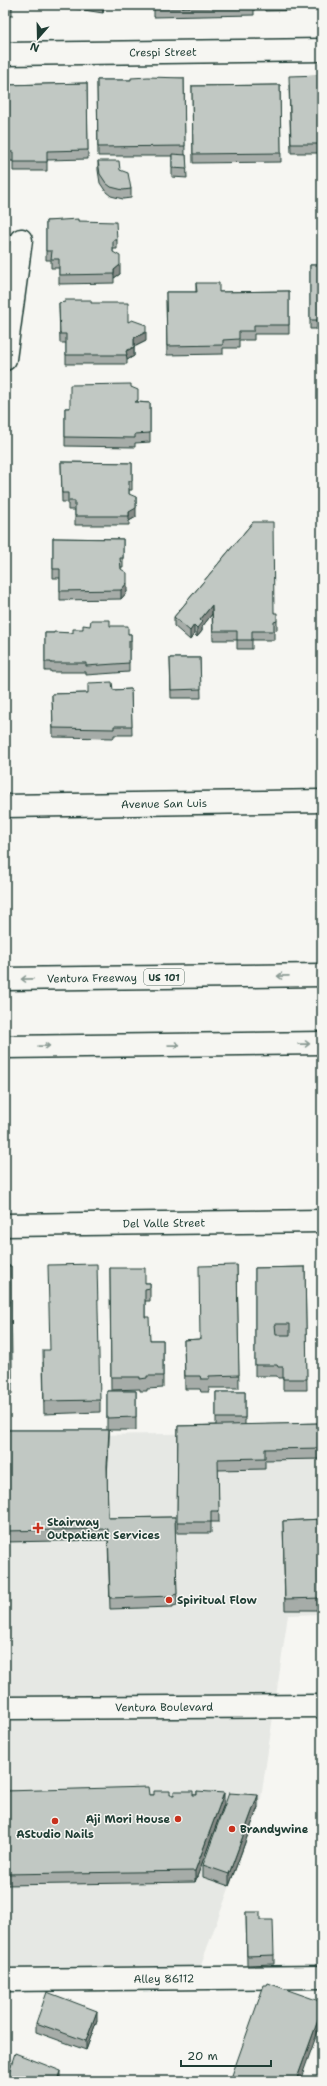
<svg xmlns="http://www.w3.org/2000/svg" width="327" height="2086" viewBox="0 0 327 2086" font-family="'Shantell Sans',sans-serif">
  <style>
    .built { fill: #e6e8e4 }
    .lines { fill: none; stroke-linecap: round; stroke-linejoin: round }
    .minor-casing { stroke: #1f3d34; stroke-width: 25 }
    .major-casing { stroke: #1f3d34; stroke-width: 25 }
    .highway-casing { stroke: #1f3d34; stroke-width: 25 }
    .minor { stroke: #f6f6f2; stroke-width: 22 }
    .major { stroke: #f6f6f2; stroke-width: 22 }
    .highway { stroke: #f6f6f2; stroke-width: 22 }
    .wall { fill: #a6aca8; stroke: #1f3d34 }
    .shaded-wall { fill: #878c88; stroke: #1f3d34 }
    .building { fill: #c1c8c3; stroke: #1f3d34; fill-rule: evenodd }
    .oneway { stroke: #8a9a93 }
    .poi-dot { fill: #c8321e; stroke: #f6f6f2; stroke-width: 1.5 }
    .labels { text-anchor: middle; stroke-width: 3; stroke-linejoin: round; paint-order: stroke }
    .shield { fill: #f6f6f2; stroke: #60746d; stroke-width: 1 }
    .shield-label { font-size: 10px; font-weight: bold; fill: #1f3d34 }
    .street-label { font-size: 11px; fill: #1f3d34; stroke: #f6f6f2 }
    .poi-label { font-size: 11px; font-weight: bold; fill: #1f3d34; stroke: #f6f6f2; text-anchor: start }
  </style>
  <rect width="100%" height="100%" fill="#f6f6f2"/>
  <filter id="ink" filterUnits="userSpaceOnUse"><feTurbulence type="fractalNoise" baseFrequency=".025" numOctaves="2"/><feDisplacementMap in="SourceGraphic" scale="8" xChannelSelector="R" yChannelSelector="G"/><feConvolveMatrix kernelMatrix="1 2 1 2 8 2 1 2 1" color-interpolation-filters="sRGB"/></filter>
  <g filter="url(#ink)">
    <path class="built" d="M 322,1432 L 322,1614 L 288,1615 L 260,1805 L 200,1967 L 5,1969 L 5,1436 Z"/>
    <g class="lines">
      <defs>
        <g id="minor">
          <path id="s1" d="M 5,54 L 322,50"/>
          <path d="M 5,359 L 21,240"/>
          <path id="s2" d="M 5,806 L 322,801"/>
          <path id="s3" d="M 5,1225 L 322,1221"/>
          <path id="s4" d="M 5,1980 L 322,1977"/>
        </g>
        <g id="major">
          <path id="s5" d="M 5,1708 L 322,1706"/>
        </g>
        <g id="highway">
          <path id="s6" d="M 5,979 L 322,975"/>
          <path d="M 5,1047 L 322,1043"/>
        </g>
      </defs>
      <use href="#minor" class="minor-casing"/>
      <use href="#major" class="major-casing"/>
      <use href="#highway" class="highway-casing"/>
      <use href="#minor" class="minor"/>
      <use href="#major" class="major"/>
      <use href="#highway" class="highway"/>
    </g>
    <path class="wall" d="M 5,5 L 12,7 L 12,16 L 8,16 L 8,20 L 5,20 Z
      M 52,5 L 104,5 L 103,13 Z
      M 154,5 L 254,5 L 254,15 L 154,17 Z
      M 265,5 L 322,5 L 322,10 L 265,11 Z
      M 322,75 L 322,153 L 291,153 L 289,85 Z
      M 184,78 L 185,155 L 186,155 L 187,178 L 172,177 L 172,156 L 98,156 L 97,80 L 131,80 Z
      M 87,83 L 88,159 L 47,160 L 47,171 L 13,171 L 13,161 L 5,161 L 5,85 Z
      M 280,85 L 281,162 L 193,163 L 192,86 Z
      M 98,161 L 120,170 L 131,189 L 131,198 L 123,199 L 111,196 L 106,192 L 100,183 L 98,170 Z
      M 46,221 L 78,221 L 117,240 L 117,249 L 113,249 L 113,252 L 120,274 L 114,278 L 114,283 L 59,284 L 59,268 L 51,268 L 51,260 L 46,260 Z
      M 310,265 L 322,265 L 322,346 L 319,346 L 319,329 L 310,329 Z
      M 196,283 L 219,292 L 289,291 L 289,334 L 254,334 L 254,340 L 239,340 L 239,348 L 223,348 L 223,354 L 167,355 L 166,292 L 196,292 Z
      M 59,303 L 91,303 L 128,322 L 146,341 L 134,347 L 134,356 L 127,360 L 127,364 L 66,364 L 66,343 L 60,343 Z
      M 131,387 L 138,402 L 150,403 L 150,442 L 135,443 L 135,447 L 65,446 L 65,408 L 70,408 Z
      M 61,462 L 132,463 L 132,490 L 129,490 L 129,494 L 136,517 L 129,521 L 129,525 L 75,525 L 75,510 L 68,510 L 68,502 L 62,502 Z
      M 253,522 L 274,613 L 277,621 L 277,630 L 274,631 L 274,640 L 252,640 L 252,649 L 237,649 L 237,640 L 213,640 L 212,614 L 202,627 L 202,631 L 197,637 L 194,634 L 190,640 L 174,626 L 174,617 Z
      M 53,538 L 123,539 L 123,567 L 121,567 L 121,569 L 127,592 L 121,599 L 60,600 L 60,578 L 53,578 Z
      M 110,626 L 128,634 L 131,634 L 131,650 L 129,650 L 129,672 L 86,675 L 86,672 L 51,672 L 51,671 L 45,671 L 45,633 L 73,633 L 83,629 Z
      M 170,658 L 200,658 L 201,698 L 171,698 Z
      M 131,689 L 132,735 L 114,735 L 114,738 L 53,737 L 52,694 L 88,693 L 113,690 Z
      M 237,1265 L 239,1388 L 209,1388 L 209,1392 L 201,1392 L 200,1389 L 185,1389 L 184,1340 L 200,1339 Z
      M 5,1266 L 11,1266 L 12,1395 L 5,1395 Z
      M 305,1267 L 307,1390 L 283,1390 L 283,1378 L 278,1378 L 277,1376 L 255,1376 L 255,1268 Z
      M 110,1268 L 145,1283 L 150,1283 L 150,1301 L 145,1301 L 145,1317 L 150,1340 L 163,1340 L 163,1388 L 147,1389 L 147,1391 L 140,1391 L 140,1389 L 111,1390 Z
      M 43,1362 L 100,1400 L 100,1412 L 44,1414 Z
      M 107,1391 L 136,1391 L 136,1430 L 109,1430 L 107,1474 L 108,1518 L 175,1517 L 177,1605 L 173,1606 L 173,1607 L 110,1609 L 108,1540 L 5,1542 L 5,1430 L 107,1430 Z
      M 216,1392 L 245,1392 L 245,1425 L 322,1423 L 322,1459 L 265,1460 L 265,1469 L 218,1470 L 219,1522 L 211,1522 L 211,1533 L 177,1533 L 178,1426 L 216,1425 Z
      M 322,1519 L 322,1610 L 285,1610 L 283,1521 Z
      M 5,1791 L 149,1795 L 197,1795 L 197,1791 L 224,1804 L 195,1882 L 5,1885 Z
      M 258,1807 L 229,1886 L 203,1877 L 203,1865 Z
      M 246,1912 L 260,1920 L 274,1955 L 274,1964 L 247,1965 Z
      M 97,2020 L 86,2050 L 36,2032 L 36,2023 Z"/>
    <path class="shaded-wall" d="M 103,5 L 104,5 L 103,13 Z
      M 120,265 L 120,274 L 114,278 L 114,270 Z
      M 146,332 L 146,341 L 134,347 L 134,338 Z
      M 134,347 L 134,356 L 127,360 L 126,351 Z
      M 136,497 L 136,517 L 129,521 L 129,512 Z
      M 127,583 L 127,592 L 121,599 L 121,590 Z
      M 212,605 L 212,614 L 202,627 L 202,631 L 197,637 L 197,628 L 200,620 Z
      M 194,625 L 194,634 L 190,640 L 190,631 Z
      M 109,1430 L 109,1441 L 107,1477 L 107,1466 Z
      M 224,1793 L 224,1804 L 195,1882 L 195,1871 Z
      M 258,1795 L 258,1807 L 229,1886 L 229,1874 Z
      M 322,2009 L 322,2020 L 300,2081 L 296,2081 Z
      M 97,2011 L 97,2020 L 86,2050 L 86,2041 Z
      M 61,2071 L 61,2081 L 58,2081 Z"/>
    <path class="building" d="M 5,5 L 11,5 L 12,7 L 8,7 L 8,11 L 5,12 Z
      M 154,5 L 254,5 L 254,6 L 154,8 Z
      M 322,75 L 322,144 L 291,144 L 289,76 Z
      M 148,77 L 184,78 L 185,146 L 98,147 L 97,80 L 131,80 L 131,78 Z
      M 87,83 L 88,150 L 47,151 L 47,162 L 13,162 L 13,152 L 5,152 L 5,85 Z
      M 280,85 L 281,153 L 193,154 L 192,86 Z
      M 172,154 L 186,155 L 187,169 L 172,168 Z
      M 98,161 L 119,161 L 120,170 L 128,173 L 131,189 L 123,190 L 111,187 L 106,183 L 100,174 Z
      M 321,211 L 322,211 L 322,230 Z
      M 78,219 L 78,221 L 116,222 L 117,240 L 113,240 L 113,252 L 120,256 L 120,265 L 114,270 L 114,274 L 59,275 L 59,259 L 51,259 L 52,251 L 46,251 L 46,221 Z
      M 310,265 L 322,265 L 322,337 L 319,337 L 319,320 L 310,320 Z
      M 196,283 L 219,283 L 219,292 L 289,291 L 289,325 L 254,325 L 254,331 L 239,331 L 239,339 L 223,340 L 223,345 L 167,346 L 166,292 L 197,292 Z
      M 65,300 L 91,300 L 91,303 L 128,303 L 128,322 L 132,320 L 146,325 L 146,332 L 134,338 L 134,347 L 126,351 L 127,355 L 66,355 L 66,334 L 60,334 L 59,303 L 65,302 Z
      M 131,384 L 131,387 L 138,390 L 138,400 L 135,402 L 150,403 L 150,433 L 135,434 L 135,438 L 65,437 L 65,408 L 70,408 L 70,385 Z
      M 61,462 L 132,463 L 132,481 L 129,481 L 129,494 L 136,497 L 136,508 L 129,512 L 129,516 L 75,516 L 75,501 L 68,501 L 68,493 L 62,493 Z
      M 253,522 L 273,522 L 274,613 L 277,613 L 277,621 L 274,622 L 274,631 L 252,631 L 252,640 L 237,640 L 237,631 L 213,631 L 212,605 L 200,620 L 202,622 L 197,628 L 194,625 L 190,631 L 174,617 Z
      M 53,538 L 123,539 L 123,558 L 120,558 L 121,569 L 127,573 L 127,583 L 121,590 L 60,591 L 60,569 L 53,569 Z
      M 91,620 L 110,620 L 110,626 L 128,626 L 128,634 L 131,634 L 131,641 L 129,641 L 129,663 L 86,666 L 86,663 L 51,663 L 51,662 L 45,662 L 45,633 L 54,633 L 54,632 L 73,633 L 73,629 L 83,629 L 83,625 L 90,626 Z
      M 170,658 L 200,658 L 201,689 L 171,690 Z
      M 112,682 L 113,690 L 131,689 L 132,726 L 114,726 L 114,729 L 53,728 L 52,694 L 88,693 L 88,683 Z
      M 97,1264 L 100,1400 L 44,1401 L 43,1350 L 50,1350 L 48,1265 Z
      M 237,1265 L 239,1375 L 209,1376 L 209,1379 L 201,1379 L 200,1376 L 185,1376 L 184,1340 L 200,1339 L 199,1266 Z
      M 5,1266 L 11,1266 L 12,1384 L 5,1384 Z
      M 305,1267 L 307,1379 L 283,1379 L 283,1367 L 278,1367 L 277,1365 L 255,1365 L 255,1268 ZM 275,1324 L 290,1324 L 290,1335 L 276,1335 Z
      M 110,1268 L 145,1268 L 145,1283 L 150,1283 L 150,1288 L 145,1289 L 145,1317 L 149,1317 L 150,1340 L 163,1340 L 163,1376 L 147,1376 L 147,1378 L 140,1379 L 140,1377 L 111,1377 Z
      M 320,1268 L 322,1268 L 322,1366 Z
      M 107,1391 L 136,1391 L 136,1417 L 107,1418 Z
      M 216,1392 L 245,1392 L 245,1418 L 216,1418 Z
      M 322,1423 L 322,1448 L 265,1449 L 265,1458 L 218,1459 L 219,1511 L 211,1511 L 211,1522 L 177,1522 L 178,1426 Z
      M 5,1430 L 109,1430 L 107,1466 L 108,1518 L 175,1517 L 177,1594 L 173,1595 L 173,1596 L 110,1598 L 108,1529 L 5,1531 Z
      M 322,1519 L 322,1598 L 285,1599 L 283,1521 Z
      M 148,1787 L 149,1795 L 154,1795 L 154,1791 L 170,1791 L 170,1795 L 174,1795 L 174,1791 L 193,1791 L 193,1795 L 197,1795 L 197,1791 L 224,1793 L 195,1871 L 5,1874 L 5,1791 Z
      M 229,1793 L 258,1795 L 229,1874 L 203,1865 Z
      M 246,1912 L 260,1912 L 260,1920 L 273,1920 L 274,1955 L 247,1956 Z
      M 268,1983 L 322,2002 L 322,2009 L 296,2081 L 230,2081 L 264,1985 L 267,1985 Z
      M 47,1992 L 97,2011 L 86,2041 L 36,2023 Z
      M 15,2053 L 61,2071 L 58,2081 L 6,2081 Z"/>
    <defs><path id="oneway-shaft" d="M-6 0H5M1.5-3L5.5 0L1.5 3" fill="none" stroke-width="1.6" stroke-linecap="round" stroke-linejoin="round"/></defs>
    <g class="oneway">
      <use href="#oneway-shaft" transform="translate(283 976) rotate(179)"/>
      <use href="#oneway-shaft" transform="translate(27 979) rotate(179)"/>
      <use href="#oneway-shaft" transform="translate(304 1044) rotate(-1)"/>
      <use href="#oneway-shaft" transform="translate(174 1045) rotate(-1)"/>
      <use href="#oneway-shaft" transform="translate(44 1046) rotate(-1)"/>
    </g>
  </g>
  <g class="poi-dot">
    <path d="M36 1522h4v4h4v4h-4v4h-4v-4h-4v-4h4z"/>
    <circle cx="169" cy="1600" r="4"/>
    <circle cx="178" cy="1819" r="4"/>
    <circle cx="55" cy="1821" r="4"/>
    <circle cx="232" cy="1829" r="4"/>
  </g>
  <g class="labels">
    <rect class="shield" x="144" y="969" width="40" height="16" rx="3"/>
    <g class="shield-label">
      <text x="164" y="981">US 101</text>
    </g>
    <g class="street-label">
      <text dy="4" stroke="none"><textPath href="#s1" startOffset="158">Crespi Street</textPath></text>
      <text dy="4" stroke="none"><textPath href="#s2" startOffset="159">Avenue San Luis</textPath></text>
      <text dy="4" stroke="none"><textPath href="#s6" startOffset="87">Ventura Freeway</textPath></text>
      <text dy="4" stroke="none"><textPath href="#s3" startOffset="159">Del Valle Street</textPath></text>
      <text dy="4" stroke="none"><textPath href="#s5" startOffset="159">Ventura Boulevard</textPath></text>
      <text dy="4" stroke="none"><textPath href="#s4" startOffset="159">Alley 86112</textPath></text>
    </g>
    <g class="poi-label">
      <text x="47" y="1526">Stairway<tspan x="47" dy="13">Outpatient Services</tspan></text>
      <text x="177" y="1604">Spiritual Flow</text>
      <text x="170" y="1823" text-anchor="end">Aji Mori House</text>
      <text x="240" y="1833">Brandywine</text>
      <text x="55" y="1838" text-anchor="middle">AStudio Nails</text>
    </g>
  </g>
  <rect width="327" height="2086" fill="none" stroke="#f6f6f2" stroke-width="20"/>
  <rect x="10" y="10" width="307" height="2066" fill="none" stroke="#1f3d34" stroke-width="1.5" filter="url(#ink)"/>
  <g transform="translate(38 38) rotate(200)" stroke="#f6f6f2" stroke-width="3" paint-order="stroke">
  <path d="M0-3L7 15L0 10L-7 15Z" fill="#1f3d34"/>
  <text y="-6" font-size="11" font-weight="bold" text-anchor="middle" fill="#1f3d34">N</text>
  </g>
  <path d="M181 2060v6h90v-6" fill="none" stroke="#1f3d34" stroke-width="2"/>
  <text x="187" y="2060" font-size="12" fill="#1f3d34" stroke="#f6f6f2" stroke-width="3" paint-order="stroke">20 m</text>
</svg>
